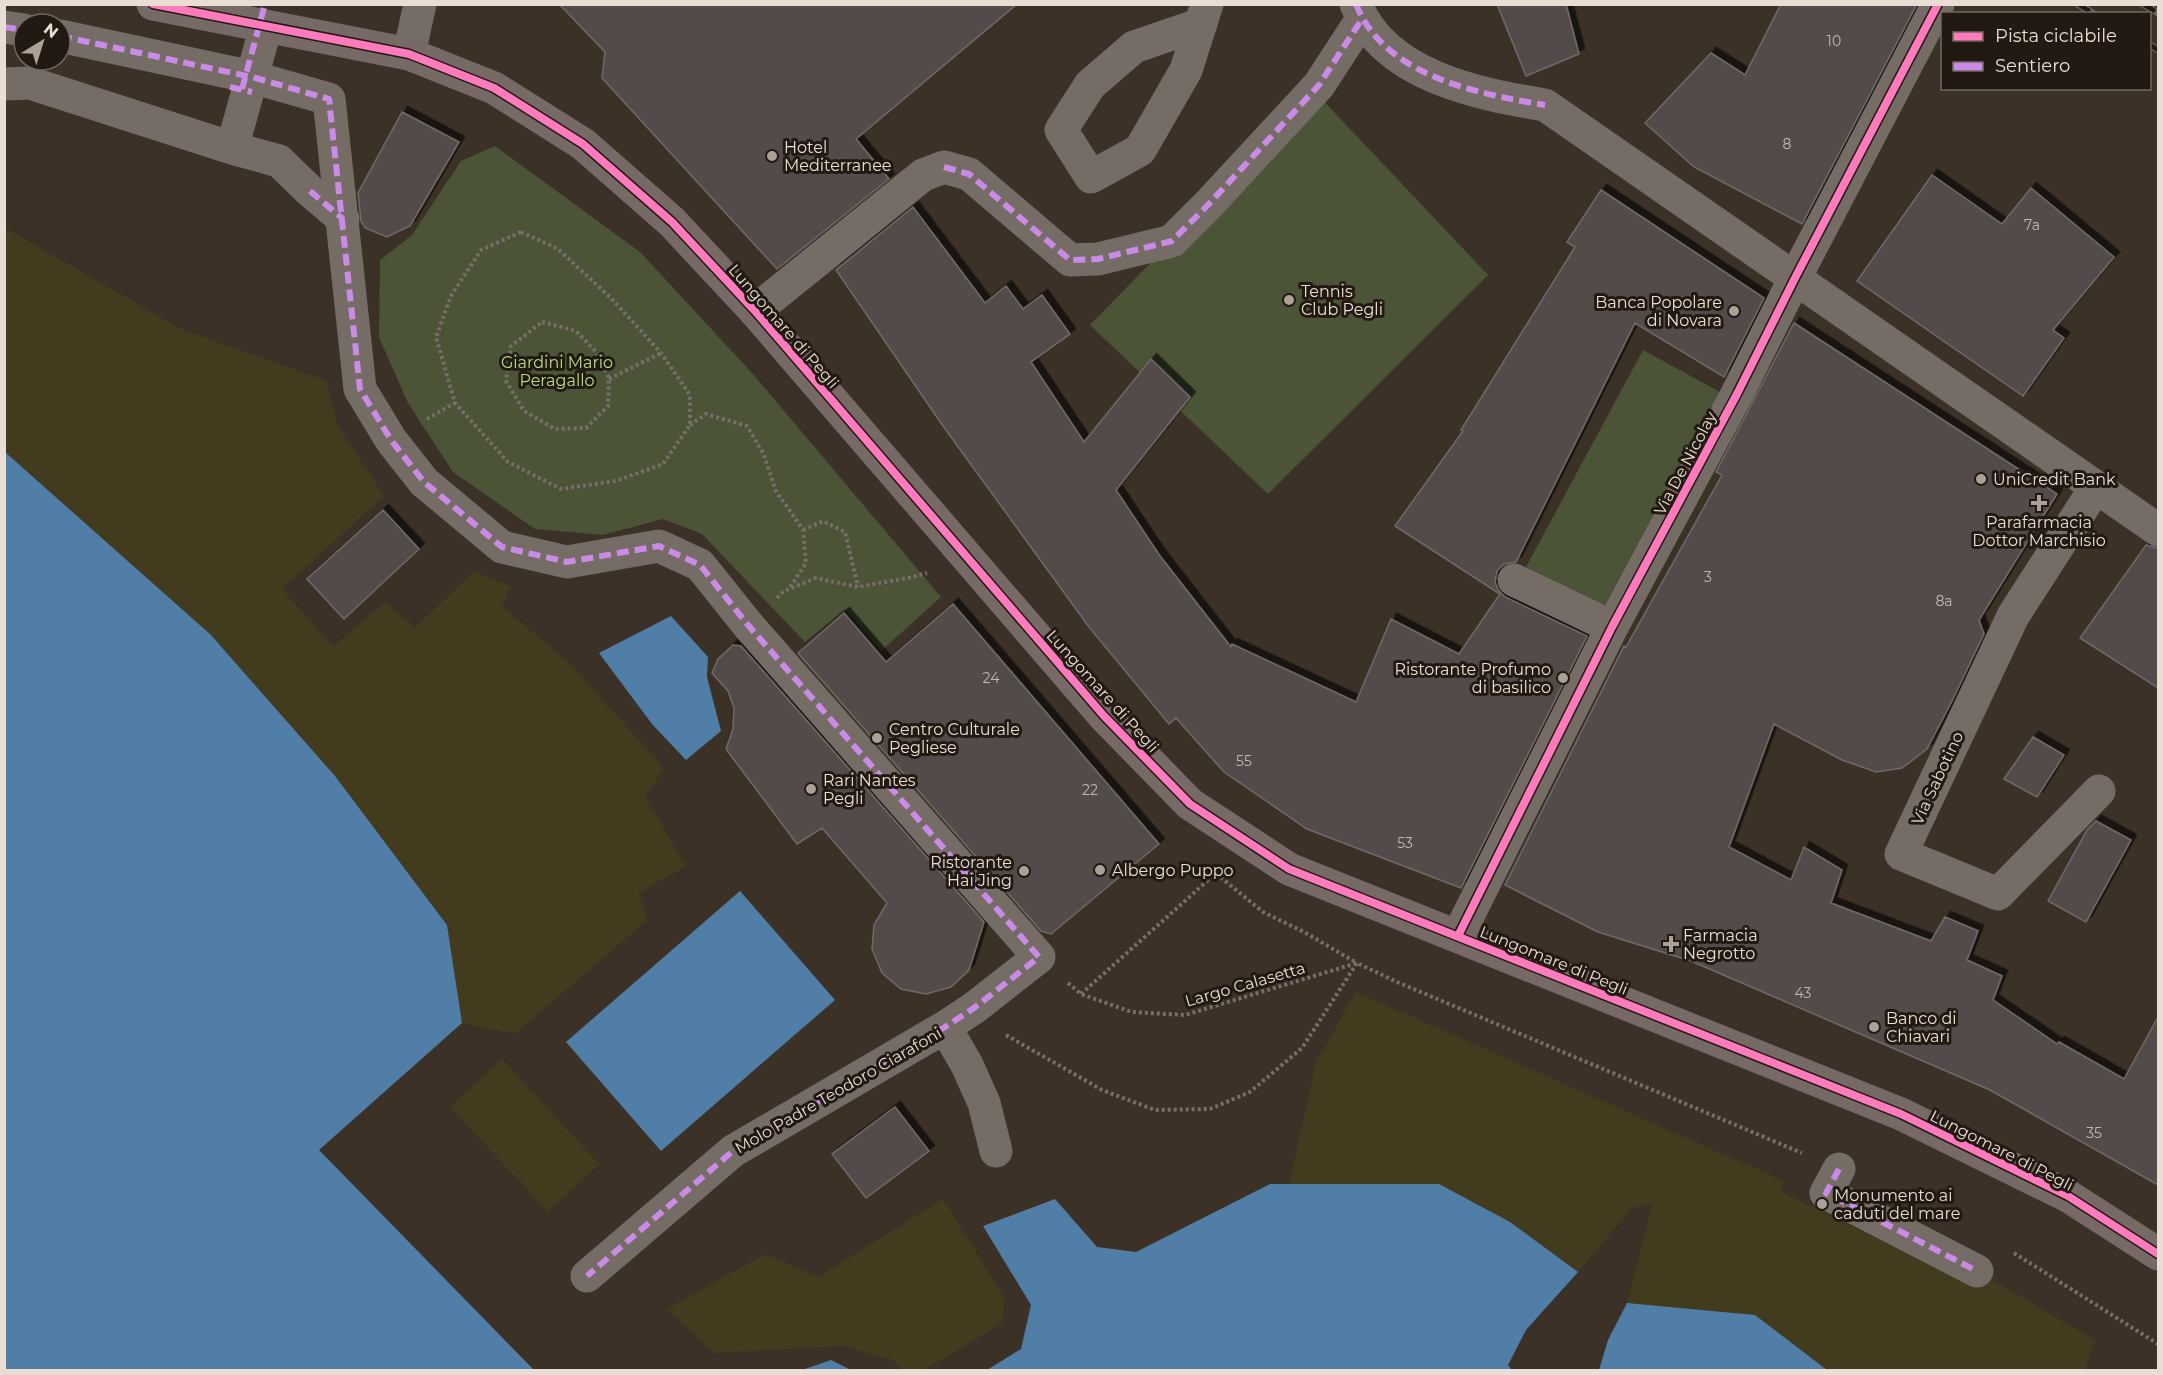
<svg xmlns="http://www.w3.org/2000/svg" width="2163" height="1375" viewBox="0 0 2163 1375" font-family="Montserrat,sans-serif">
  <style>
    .green { fill: #4b5437 }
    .sand { fill: #433b1d }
    .water { fill: #517ea7 }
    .building { fill: #534b49; stroke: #716968; stroke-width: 1.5; filter: url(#shadow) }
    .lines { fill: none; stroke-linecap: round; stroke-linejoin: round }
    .path { stroke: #766e68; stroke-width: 4; stroke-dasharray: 3 3; stroke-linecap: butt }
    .minor { stroke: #756c65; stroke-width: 33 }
    .major { stroke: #776965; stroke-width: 33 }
    .rail-casing { stroke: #6f675e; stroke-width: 7 }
    .rail { stroke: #221a12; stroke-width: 4.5; stroke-dasharray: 14; stroke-linecap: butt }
    .quiet { stroke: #ca8be6; stroke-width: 6; stroke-dasharray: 12 6; stroke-linecap: butt }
    .cycleway-casing { stroke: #221a12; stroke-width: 11 }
    .cycleway { stroke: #fd7abc; stroke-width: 8 }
    .poi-dot { fill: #ada197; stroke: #221a12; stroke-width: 2 }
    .labels { text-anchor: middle; stroke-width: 6; stroke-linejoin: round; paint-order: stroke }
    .number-label { font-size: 14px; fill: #c4b8b0 }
    .poi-label { font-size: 16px; fill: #eaddd3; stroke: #221a12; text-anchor: start }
    .street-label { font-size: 16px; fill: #eaddd3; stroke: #221a12 }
    .park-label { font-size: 16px; fill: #badb84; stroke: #221a12 }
  </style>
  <defs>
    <filter id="shadow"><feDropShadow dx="5.5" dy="-5.5" stdDeviation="0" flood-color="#0009"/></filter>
  </defs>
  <rect width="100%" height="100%" fill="#3b3127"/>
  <path class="green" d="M 1316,93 L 1488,275 L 1268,494 L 1090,325 Z
    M 495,146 L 640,252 L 752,373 L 941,597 L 881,651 L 845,609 L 805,642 L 702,534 L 663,519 L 603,535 L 535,529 L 453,472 L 408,403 L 379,337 L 380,260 L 412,235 L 461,161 Z
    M 1643,350 L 1720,392 L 1603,608 L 1526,567 Z"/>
  <path class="sand" d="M 5,228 L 181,329 L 327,381 L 337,424 L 384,496 L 282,589 L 333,647 L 385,602 L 415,628 L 474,571 L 511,587 L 502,606 L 571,665 L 664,768 L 645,797 L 686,866 L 639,893 L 647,920 L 515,1034 L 462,1023 L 447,925 L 335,776 L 211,635 L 5,452 Z
    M 1356,992 L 1784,1181 L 1781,1191 L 1969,1284 L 1977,1271 L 2095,1340 L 2085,1370 L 1827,1370 L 1755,1315 L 1627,1303 L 1653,1203 L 1632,1208 L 1578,1272 L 1510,1222 L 1289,1185 L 1316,1062 Z
    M 502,1059 L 599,1164 L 548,1212 L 450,1107 Z
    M 943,1199 L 1005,1299 L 1002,1323 L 925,1370 L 903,1370 L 892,1360 L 843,1346 L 714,1353 L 667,1309 L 765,1254 L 818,1277 Z"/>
  <path class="water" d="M 5,452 L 211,635 L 335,776 L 447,925 L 462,1023 L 319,1150 L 534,1370 L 5,1370 Z
    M 671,616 L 708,657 L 707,677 L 721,731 L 686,760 L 652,724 L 599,653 Z
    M 740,891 L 835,1000 L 661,1151 L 566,1042 Z
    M 1270,1184 L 1439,1184 L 1510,1222 L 1578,1272 L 1526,1330 L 1508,1365 L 1512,1370 L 987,1370 L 1021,1349 L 1031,1305 L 983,1226 L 1055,1199 L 1097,1247 L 1136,1252 Z
    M 1627,1303 L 1755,1315 L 1827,1370 L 1599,1370 L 1608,1340 Z
    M 831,1360 L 851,1370 L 802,1370 Z"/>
  <path class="building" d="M 559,4 L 1017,4 L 856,139 L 889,179 L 777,269 L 602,78 L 605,52 Z
    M 1497,4 L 1566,4 L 1579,54 L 1526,76 Z
    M 1781,4 L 1917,4 L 1802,224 L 1694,167 L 1645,123 L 1711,53 L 1745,75 Z
    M 402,112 L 459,142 L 410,226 L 387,237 L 365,228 L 361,221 L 358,193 Z
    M 1932,175 L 2002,224 L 2031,188 L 2114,257 L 2053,330 L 2064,338 L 2023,396 L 1857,281 Z
    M 1601,190 L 1764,298 L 1724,377 L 1635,323 L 1516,562 L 1504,564 L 1497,571 L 1495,582 L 1498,590 L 1505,597 L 1587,636 L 1461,888 L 1307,829 L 1224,772 L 1176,718 L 1169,724 L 1089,627 L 943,426 L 836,270 L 913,207 L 985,303 L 1006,286 L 1023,309 L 1042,295 L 1070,334 L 1031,362 L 1084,442 L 1151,359 L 1190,397 L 1116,490 L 1160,556 L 1231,647 L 1232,644 L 1356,702 L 1391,619 L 1459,654 L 1500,594 L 1395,526 L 1463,431 L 1461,430 L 1575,247 L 1567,242 Z
    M 1794,323 L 2057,494 L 1979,620 L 1984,634 L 1952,701 L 1927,749 L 1902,768 L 1876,772 L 1842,760 L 1774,724 L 1729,847 L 1791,880 L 1804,847 L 1842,870 L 1831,903 L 1931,941 L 1945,917 L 1978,931 L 1967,960 L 2002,976 L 1993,1000 L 2057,1044 L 2059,1042 L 2124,1079 L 2158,1017 L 2158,1185 L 1990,1090 L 1691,961 L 1598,932 L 1505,885 L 1624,646 L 1626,647 L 1722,475 L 1716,472 Z
    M 383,510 L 419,549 L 344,619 L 307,579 Z
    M 2146,545 L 2158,548 L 2158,688 L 2080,638 Z
    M 953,604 L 1159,844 L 1051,934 L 1041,931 L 798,653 L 844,613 L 886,662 Z
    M 733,645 L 741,646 L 984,922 L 969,970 L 951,987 L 926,994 L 901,989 L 882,973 L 872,949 L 874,925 L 887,903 L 822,828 L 797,844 L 726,749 L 733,729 L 734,708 L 728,691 L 712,673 L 718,659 Z
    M 2033,737 L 2064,755 L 2037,797 L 2004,779 Z
    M 2096,821 L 2131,840 L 2086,922 L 2048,901 L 2087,830 Z
    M 895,1107 L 929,1151 L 866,1198 L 832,1154 Z"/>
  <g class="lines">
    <path class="path" d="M 521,232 L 558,249 L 611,298 L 661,353 L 690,395 L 690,425 L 663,464 L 615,481 L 561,489 L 508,462 L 455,403 L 436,337 L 451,296 L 481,250 Z
      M 542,322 L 576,331 L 600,356 L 609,379 L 608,406 L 586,428 L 555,429 L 524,411 L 506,381 L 511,346 Z
      M 609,379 L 661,353
      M 427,419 L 455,403
      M 690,425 L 706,414 L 747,426 L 763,453 L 776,491 L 803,530 L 806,563 L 789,589
      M 803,530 L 823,521 L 845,532 L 858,587
      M 777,598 L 784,591 L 816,578 L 858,587 L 908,578 L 927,573
      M 1068,983 L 1081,994 L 1132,1012 L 1185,1015 L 1357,963 L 1397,982 L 1802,1153
      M 1081,994 L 1216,873
      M 1006,1035 L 1102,1090 L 1155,1110 L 1210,1109 L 1250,1092 L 1302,1048 L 1357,963 L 1304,932 L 1263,912 L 1219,876
      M 2014,1253 L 2158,1344"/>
    <path class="minor" d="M 1356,4 C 1384,76 1478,94 1545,105 L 2158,530
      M 1201,24 L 1134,47 L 1090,85 L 1061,130 L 1091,177 L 1140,150 L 1186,70 L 1207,4
      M 4,27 L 24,30
      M 60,36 L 252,77 L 329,99 L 360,389 L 391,440 L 424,482 L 502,547 L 567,562 L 659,546 L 700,565 L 748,625 L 1039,957 L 974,1008 L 945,1027 L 733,1151 L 587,1276
      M 409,54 L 420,4
      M 4,84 L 30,83 L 232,148 L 279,161 L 310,191 L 343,219
      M 232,148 L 266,27
      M 755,311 L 923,175 L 944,167 L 969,174 L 1070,260 L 1098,259 L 1172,241 L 1207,206 L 1319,85 L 1362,19
      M 2096,487 L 2013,616 L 1901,854 L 1998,894 L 2099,791
      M 1514,580 L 1612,627
      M 1458,936 L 1612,627 L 1737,394 L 1795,278 L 1938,4
      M 945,1027 L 967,1065 L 984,1103 L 996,1151
      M 1839,1169 L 1826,1193 L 1977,1271"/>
    <path class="major" d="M 153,4 L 409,54 L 494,88 L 583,144 L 672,222 L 755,311 L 1104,716 L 1190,804 L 1289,869 L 1901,1114 L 2068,1196 L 2158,1254"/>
    <defs>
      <path id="rail" d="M 2078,4 L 2094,14
        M 2143,4 L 2158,13
        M 2150,45 L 2158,50"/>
    </defs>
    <use href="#rail" class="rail-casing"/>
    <use href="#rail" class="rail"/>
    <path class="quiet" d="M 1356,4 C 1384,76 1478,94 1545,105
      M 4,27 L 24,30
      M 60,36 L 252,77 L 329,99 L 360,389 L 391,440 L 424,482 L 502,547 L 567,562 L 659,546 L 700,565 L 748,625 L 1039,957 L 974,1008 L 945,1027 L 733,1151 L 587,1276
      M 230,87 L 252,92
      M 242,89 L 265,4
      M 944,167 L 969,174 L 1070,260 L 1098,259 L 1172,241 L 1207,206 L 1319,85 L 1362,19
      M 310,191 L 343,219
      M 1839,1169 L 1826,1193 L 1977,1271"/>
    <defs>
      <path id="cycleway" d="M 153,4 L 409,54 L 494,88 L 583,144 L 672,222 L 755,311 L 1104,716 L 1190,804 L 1289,869 L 1901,1114 L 2068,1196 L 2158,1254
        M 1458,936 L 1612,627 L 1737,394 L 1795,278 L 1938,4"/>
    </defs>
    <use href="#cycleway" class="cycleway-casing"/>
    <use href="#cycleway" class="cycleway"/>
  </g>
  <g class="poi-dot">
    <circle cx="772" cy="156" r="6"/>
    <circle cx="1289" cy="300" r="6"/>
    <circle cx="1734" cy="311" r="6"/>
    <circle cx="1981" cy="479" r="6"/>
    <path d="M2036 494h6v6h6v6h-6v6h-6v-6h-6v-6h6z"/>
    <circle cx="1563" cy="678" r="6"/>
    <circle cx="877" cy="738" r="6"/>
    <circle cx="811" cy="789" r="6"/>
    <circle cx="1100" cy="870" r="6"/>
    <circle cx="1024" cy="871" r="6"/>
    <path d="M1668 935h6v6h6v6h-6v6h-6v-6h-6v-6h6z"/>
    <circle cx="1874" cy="1027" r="6"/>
    <circle cx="1822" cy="1204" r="6"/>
  </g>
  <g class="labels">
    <g class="number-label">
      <text x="1834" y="46">10</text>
      <text x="1787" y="149">8</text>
      <text x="2032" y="230">7a</text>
      <text x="1708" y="582">3</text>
      <text x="1944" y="606">8a</text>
      <text x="991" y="683">24</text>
      <text x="1244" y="766">55</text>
      <text x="1090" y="795">22</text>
      <text x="1405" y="848">53</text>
      <text x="1803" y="998">43</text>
      <text x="2094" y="1138">35</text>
    </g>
    <g class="poi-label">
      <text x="784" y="153">Hotel<tspan x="784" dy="18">Mediterranee</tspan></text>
      <text x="1301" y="297">Tennis<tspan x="1301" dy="18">Club Pegli</tspan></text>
      <text x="1722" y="308" text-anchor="end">Banca Popolare<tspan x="1722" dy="18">di Novara</tspan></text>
      <text x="1993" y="485">UniCredit Bank</text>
      <text x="2039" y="528" text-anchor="middle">Parafarmacia<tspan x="2039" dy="18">Dottor Marchisio</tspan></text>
      <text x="1551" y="675" text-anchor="end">Ristorante Profumo<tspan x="1551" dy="18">di basilico</tspan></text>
      <text x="889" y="735">Centro Culturale<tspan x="889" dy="18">Pegliese</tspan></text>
      <text x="823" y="786">Rari Nantes<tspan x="823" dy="18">Pegli</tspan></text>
      <text x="1012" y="868" text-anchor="end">Ristorante<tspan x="1012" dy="18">Hai Jing</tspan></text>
      <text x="1112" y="876">Albergo Puppo</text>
      <text x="1683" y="941">Farmacia<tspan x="1683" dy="18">Negrotto</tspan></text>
      <text x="1886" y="1024">Banco di<tspan x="1886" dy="18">Chiavari</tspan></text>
      <text x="1834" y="1201">Monumento ai<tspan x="1834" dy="18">caduti del mare</tspan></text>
    </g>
    <g class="street-label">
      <text transform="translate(784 326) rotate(49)" y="6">Lungomare di Pegli</text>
      <text transform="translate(1685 463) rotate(-62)" y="6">Via De Nicolay</text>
      <text transform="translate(1103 691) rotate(48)" y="6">Lungomare di Pegli</text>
      <text transform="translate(1937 778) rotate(-65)" y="6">Via Sabotino</text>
      <text transform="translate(1554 960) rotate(22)" y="6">Lungomare di Pegli</text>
      <text transform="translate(1245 984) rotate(-16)" y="6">Largo Calasetta</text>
      <text transform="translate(838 1090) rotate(-30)" y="6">Molo Padre Teodoro Ciarafoni</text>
      <text transform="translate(2002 1150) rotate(27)" y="6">Lungomare di Pegli</text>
    </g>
    <g class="park-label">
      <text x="557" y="368">Giardini Mario<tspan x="557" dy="18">Peragallo</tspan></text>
    </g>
  </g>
  <rect width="2163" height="1375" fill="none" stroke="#eaddd3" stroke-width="12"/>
  <rect x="1941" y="12" width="210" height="78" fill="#221a12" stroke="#72685f" stroke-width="1.5"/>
  <rect x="1953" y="32" width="30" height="9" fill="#fd7abc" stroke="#72685f" stroke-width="1.5"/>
  <text x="1995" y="42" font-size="18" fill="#eaddd3">Pista ciclabile</text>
  <rect x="1953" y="62" width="30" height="9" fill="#ca8be6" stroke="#72685f" stroke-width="1.5"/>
  <text x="1995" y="72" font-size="18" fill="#eaddd3">Sentiero</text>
  <g transform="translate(42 42) rotate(38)"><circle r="28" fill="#221a12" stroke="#72685f" stroke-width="1.5"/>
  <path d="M0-4.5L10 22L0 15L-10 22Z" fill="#ada197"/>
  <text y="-9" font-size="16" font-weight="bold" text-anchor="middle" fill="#eaddd3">N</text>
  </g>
</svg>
